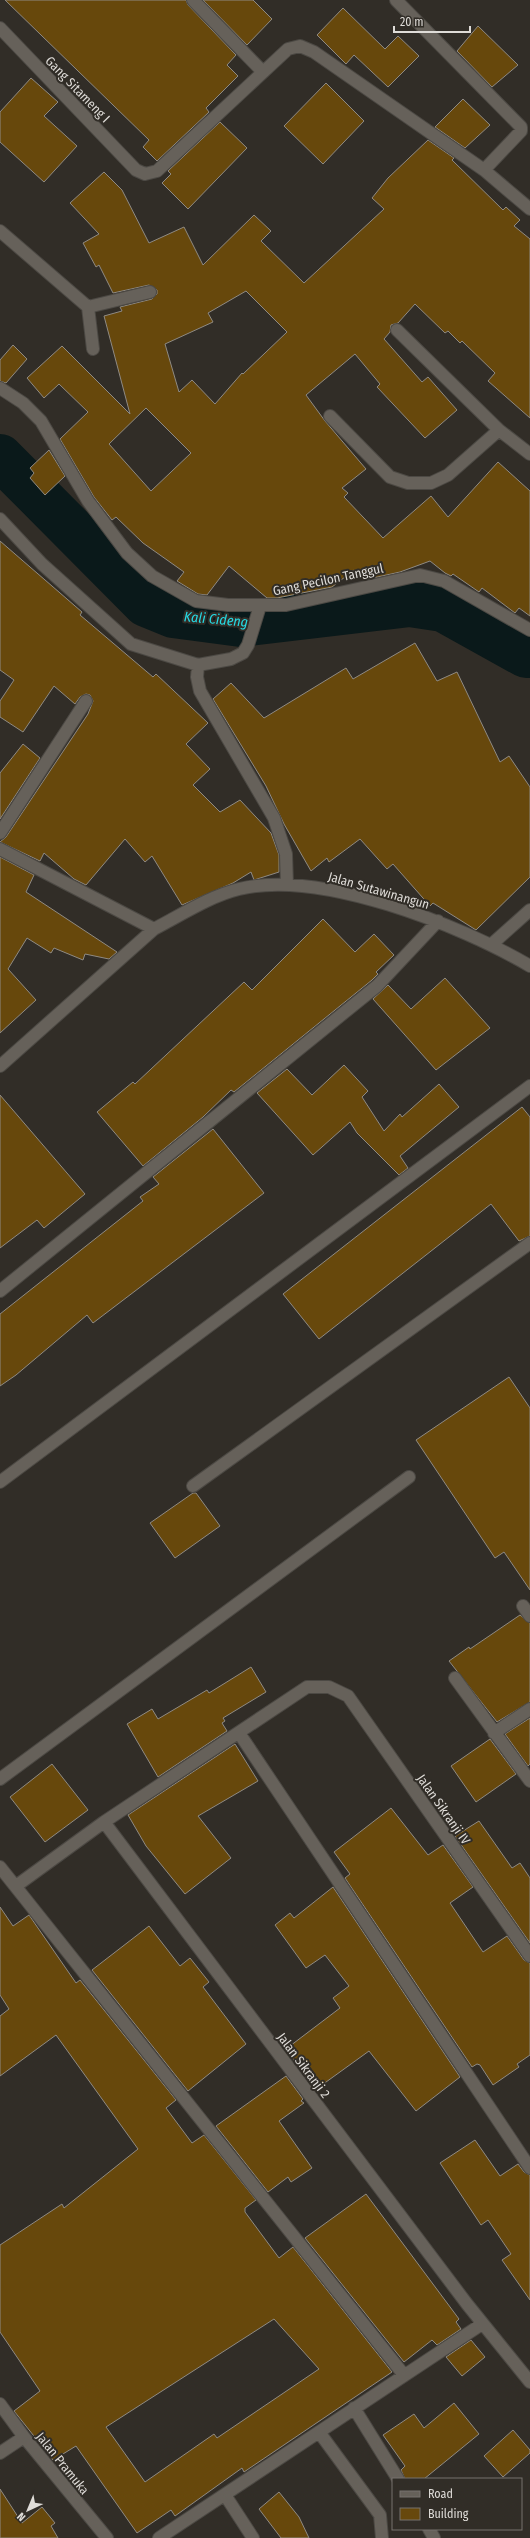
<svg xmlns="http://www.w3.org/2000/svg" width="530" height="2538" viewBox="0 0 530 2538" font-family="'Fira Sans Condensed',sans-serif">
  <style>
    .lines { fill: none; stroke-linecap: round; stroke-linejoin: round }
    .river { stroke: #0a191a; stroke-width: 46 }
    .building { fill: #67480c; stroke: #8f8a83; fill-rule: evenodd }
    .minor-casing { stroke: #4c4944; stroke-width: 14 }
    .minor { stroke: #66615a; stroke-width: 12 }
    .labels { text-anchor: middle; stroke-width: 4; stroke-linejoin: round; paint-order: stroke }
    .street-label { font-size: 13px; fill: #dfdcd8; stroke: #312d27 }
    .water-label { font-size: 14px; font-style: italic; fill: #25dbe5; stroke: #312d27 }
  </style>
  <rect width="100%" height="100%" fill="#312d27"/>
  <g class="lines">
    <path class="river" d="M 0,457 L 146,604 L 173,615 L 241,624 L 410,604 L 443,609 L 526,655 L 530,655"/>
  </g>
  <path class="building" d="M 5,0 L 186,0 L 188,5 L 236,55 L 227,65 L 238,76 L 206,108 L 209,112 L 157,161 L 143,147 L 149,140 Z
    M 203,0 L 253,0 L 272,19 L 247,45 Z
    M 343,8 L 385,49 L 398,36 L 419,56 L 388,87 L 354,55 L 346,64 L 317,35 Z
    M 478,26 L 518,65 L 492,87 L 457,51 Z
    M 31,78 L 58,102 L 44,116 L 77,146 L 44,182 L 0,142 L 0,112 Z
    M 326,83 L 364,121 L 323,164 L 284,126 Z
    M 463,99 L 490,125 L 465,148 L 435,127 Z
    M 220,122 L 247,148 L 188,209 L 162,183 L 171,174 L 168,171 Z
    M 428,140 L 454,158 L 452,160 L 503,210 L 506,207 L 520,220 L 514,226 L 530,239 L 530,418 L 488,381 L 495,373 L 462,341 L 460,343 L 448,331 L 445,333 L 415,304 L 398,323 L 391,325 L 390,332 L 384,339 L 422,382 L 428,377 L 457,410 L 425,438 L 377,387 L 380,384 L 355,354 L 306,395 L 325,421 L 366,469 L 342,488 L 348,493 L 344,497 L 383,538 L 431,496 L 448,517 L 498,462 L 530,491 L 530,616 L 519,608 L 515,613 L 482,588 L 479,592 L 453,574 L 451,576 L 445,573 L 430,561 L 400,572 L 364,580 L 354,570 L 332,587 L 277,598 L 267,598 L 229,566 L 207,595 L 198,594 L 177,581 L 184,572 L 143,543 L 116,517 L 112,520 L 94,497 L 60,439 L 88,412 L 59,384 L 44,398 L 27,378 L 62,346 L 130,414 L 104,316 L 122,311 L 120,307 L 152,299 L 157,294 L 157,290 L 149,285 L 113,293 L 99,265 L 96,267 L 83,243 L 99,234 L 70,203 L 104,172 L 122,190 L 149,243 L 184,227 L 203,265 L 254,215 L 271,231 L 261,241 L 304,283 L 384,209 L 372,198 L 388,178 ZM 246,291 L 287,332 L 243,374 L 242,373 L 215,404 L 192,380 L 179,392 L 165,344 L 213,322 L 208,313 ZM 146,408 L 191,453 L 151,491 L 109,444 Z
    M 13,345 L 27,359 L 6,383 L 0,381 L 0,360 Z
    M 49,450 L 65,476 L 45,495 L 30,478 L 34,473 L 30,468 Z
    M 0,541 L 82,612 L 80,615 L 153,677 L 156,674 L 208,723 L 186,744 L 210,769 L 193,785 L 220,812 L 240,800 L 271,833 L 279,855 L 279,872 L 254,880 L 251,872 L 233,883 L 182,905 L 152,856 L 145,862 L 125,839 L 86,885 L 74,879 L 44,853 L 40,861 L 0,842 L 6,837 L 88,714 L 93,701 L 90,695 L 86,694 L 80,697 L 75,704 L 54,686 L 23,732 L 0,717 L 0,701 L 14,680 L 0,670 Z
    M 415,643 L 437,681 L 457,672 L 500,762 L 509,756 L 530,787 L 530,877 L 476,930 L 433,903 L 430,906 L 393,864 L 387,869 L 360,839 L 329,862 L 327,858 L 311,871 L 284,824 L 266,786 L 213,699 L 231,683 L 264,718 L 346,668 L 353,679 Z
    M 23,744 L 40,758 L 0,819 L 0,773 Z
    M 0,857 L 34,875 L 26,892 L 117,952 L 109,959 L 85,954 L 83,960 L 54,948 L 51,953 L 27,938 L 8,969 L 36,1000 L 0,1033 Z
    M 323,919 L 355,952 L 374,934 L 394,955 L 376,972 L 378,974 L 372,980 L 234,1092 L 231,1090 L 203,1117 L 143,1166 L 97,1112 L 133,1082 L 135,1084 L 244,982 L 252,990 Z
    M 445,978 L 490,1028 L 436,1070 L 373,999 L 388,985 L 411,1009 Z
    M 344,1065 L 368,1091 L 362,1097 L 384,1131 L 400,1114 L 402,1117 L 439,1084 L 459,1107 L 400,1156 L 408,1168 L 399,1175 L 357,1133 L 350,1122 L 313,1155 L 257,1093 L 287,1069 L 312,1095 Z
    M 0,1095 L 85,1194 L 44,1228 L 37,1220 L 0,1248 Z
    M 522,1107 L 530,1117 L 530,1236 L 519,1241 L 491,1204 L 319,1339 L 283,1294 Z
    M 213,1129 L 264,1193 L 93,1323 L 87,1315 L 16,1375 L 0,1386 L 0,1314 L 143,1201 L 140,1197 L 159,1184 L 153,1177 Z
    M 509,1377 L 530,1408 L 530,1590 L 504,1552 L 495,1558 L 416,1440 Z
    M 193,1493 L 196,1493 L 220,1526 L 175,1558 L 150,1523 Z
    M 520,1615 L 530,1623 L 530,1702 L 497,1722 L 449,1661 L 469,1647 L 470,1649 Z
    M 251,1667 L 266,1692 L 223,1718 L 225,1721 L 222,1723 L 227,1731 L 158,1777 L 127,1724 L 152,1709 L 158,1719 L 207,1690 L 209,1693 Z
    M 530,1718 L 530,1764 L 528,1766 L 505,1734 Z
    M 490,1739 L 516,1774 L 476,1802 L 451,1766 Z
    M 235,1744 L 258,1781 L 198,1816 L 231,1858 L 185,1894 L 146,1846 L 128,1815 Z
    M 52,1764 L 88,1810 L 45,1842 L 10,1797 Z
    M 391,1808 L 428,1855 L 443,1845 L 473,1887 L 450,1903 L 483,1952 L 507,1936 L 524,1960 L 530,1963 L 530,2055 L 517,2064 L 519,2067 L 493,2085 L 480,2065 L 477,2064 L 472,2067 L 345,1878 L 350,1874 L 334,1852 Z
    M 479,1821 L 512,1868 L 520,1863 L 530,1878 L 530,1943 L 455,1836 Z
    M 333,1887 L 460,2077 L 416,2111 L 369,2051 L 315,2090 L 286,2049 L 340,2008 L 333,1998 L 349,1986 L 325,1955 L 306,1968 L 275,1925 L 290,1913 L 294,1918 Z
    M 0,1907 L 13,1926 L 29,1915 L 76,1983 L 80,1980 L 176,2100 L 166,2108 L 192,2143 L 204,2135 L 256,2200 L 245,2208 L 245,2212 L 279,2258 L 293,2247 L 392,2372 L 244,2472 L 242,2468 L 175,2516 L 171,2510 L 137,2533 L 76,2446 L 53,2460 L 14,2411 L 40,2391 L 0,2332 L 0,2245 L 62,2204 L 64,2208 L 138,2149 L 56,2035 L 0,2076 L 0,2016 L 9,2009 L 0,1995 ZM 274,2319 L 319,2369 L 217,2438 L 214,2434 L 145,2482 L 106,2427 Z
    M 149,1926 L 180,1966 L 190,1958 L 209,1982 L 203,1987 L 246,2044 L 188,2091 L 92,1970 Z
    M 286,2076 L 303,2099 L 301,2101 L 304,2103 L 279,2121 L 312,2168 L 291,2182 L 288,2177 L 268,2192 L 216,2126 Z
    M 475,2140 L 500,2176 L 518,2164 L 524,2172 L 530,2175 L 530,2300 L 502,2260 L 511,2254 L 488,2220 L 481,2225 L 440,2163 Z
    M 366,2194 L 459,2319 L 456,2322 L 461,2329 L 437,2345 L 432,2340 L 404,2362 L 305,2238 Z
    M 471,2340 L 485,2357 L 462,2376 L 446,2357 Z
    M 454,2403 L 479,2434 L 424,2479 L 405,2479 L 401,2470 L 405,2466 L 383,2435 L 414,2414 L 424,2428 Z
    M 513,2430 L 530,2450 L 530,2453 L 503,2477 L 484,2456 Z
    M 0,2489 L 22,2523 L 42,2507 L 55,2523 L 51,2526 L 58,2538 L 0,2538 Z
    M 279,2492 L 299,2517 L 309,2538 L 281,2538 L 259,2509 Z"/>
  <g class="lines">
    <defs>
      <path id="minor" d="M 193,0 L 262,71
        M 396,0 L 521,127 L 521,131 L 484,170
        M 0,28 L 136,170 L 145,174 L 157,171 L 288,49 L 300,46 L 314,52 L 484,170 L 530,209
        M 0,231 L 88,307 L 150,292
        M 88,307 L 93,349
        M 397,330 L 499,430 L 530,454
        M 0,388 L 23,403 L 41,421 L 88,501 L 127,553 L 152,576 L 196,601 L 228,605 L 286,605 L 420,575 L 444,581 L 530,630
        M 330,416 L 390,477 L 408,483 L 431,483 L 448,475 L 499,430
        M 0,519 L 42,564 L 131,644 L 198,665 L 231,659 L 243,653 L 248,645 L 260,606
        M 198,665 L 197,677 L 200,691 L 274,818 L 286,854 L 287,885
        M 0,833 L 86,701
        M 0,849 L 154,929 C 181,915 210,896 239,889 C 320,869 460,925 530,966
        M 492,944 L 530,910
        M 0,1066 L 154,929
        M 0,1291 L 377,986 L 438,921
        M 0,1482 L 530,1086
        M 193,1486 L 530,1243
        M 523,1606 L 530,1616
        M 455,1678 L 530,1781
        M 239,1733 L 530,2168
        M 494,1733 L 530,1709
        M 0,1779 L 409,1477
        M 104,1822 L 467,2304 L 530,2382
        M 0,1867 L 404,2375
        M 16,1886 L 104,1822 L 307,1687 L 329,1687 L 348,1696 L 530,1956
        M 0,2404 L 24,2437 L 107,2538
        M 354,2408 L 398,2479
        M 319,2432 L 380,2515 L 382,2538
        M 0,2453 L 24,2437
        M 225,2495 L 253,2538
        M 429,2529 L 434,2538
        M 159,2538 L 482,2324"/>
    </defs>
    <use href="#minor" class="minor-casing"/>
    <use href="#minor" class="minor"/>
  </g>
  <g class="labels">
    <g class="street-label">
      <text transform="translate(78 89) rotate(46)" y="5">Gang Sitameng I</text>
      <text transform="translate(328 579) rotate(-12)" y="5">Gang Pecilon Tanggul</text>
      <text transform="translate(379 890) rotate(16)" y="5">Jalan Sutawinangun</text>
      <text transform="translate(444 1809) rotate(55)" y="5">Jalan Sikranji IV</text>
      <text transform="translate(304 2065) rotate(53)" y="5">Jalan Sikranji 2</text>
      <text transform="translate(63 2463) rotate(51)" y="5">Jalan Pramuka</text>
    </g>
    <g class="water-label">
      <text transform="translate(216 619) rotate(5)" y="5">Kali Cideng</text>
    </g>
  </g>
  <rect x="392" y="2478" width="130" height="52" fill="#312d27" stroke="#77736e"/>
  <rect x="400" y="2491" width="20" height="6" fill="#66615a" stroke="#77736e"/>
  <text x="428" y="2498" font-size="12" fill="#dfdcd8">Road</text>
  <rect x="400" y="2508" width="20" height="12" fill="#67480c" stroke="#77736e"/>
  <text x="428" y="2518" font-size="12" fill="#dfdcd8">Building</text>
  <g transform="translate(28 2510) rotate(224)" stroke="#312d27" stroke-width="3" paint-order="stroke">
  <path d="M0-3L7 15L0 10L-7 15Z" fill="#dfdcd8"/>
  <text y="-6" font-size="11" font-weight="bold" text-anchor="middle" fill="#dfdcd8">N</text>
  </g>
  <path d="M394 26v6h76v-6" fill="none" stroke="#dfdcd8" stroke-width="2"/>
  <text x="400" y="26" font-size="12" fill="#dfdcd8" stroke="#312d27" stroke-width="3" paint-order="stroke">20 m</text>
</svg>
